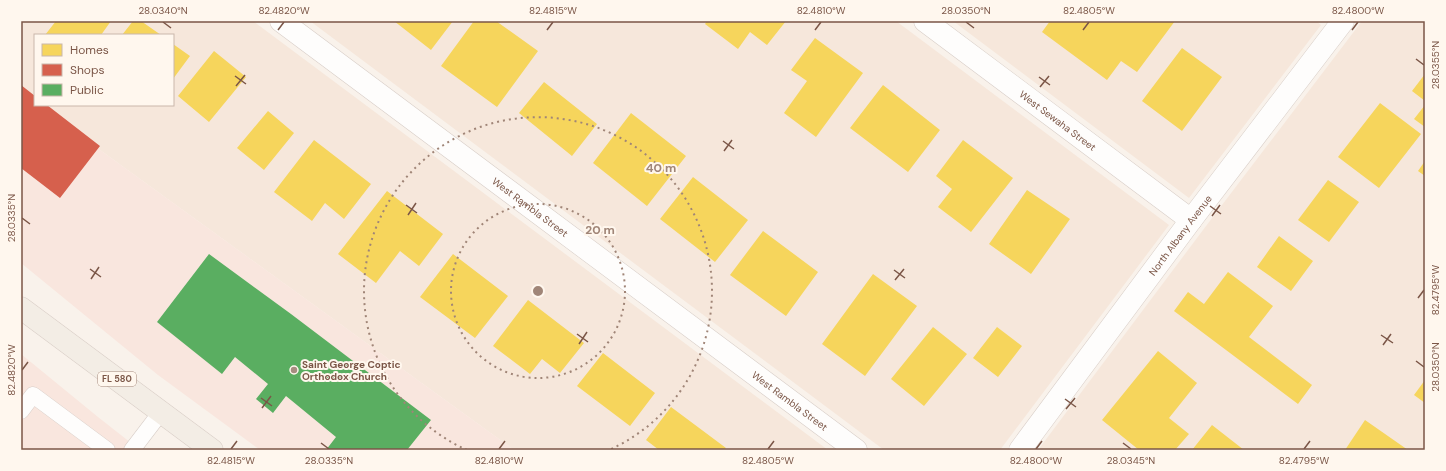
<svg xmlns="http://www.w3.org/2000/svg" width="1446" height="471" viewBox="0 0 1446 471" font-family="'DM Sans',sans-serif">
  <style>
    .residential { fill: #f6e7db }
    .commercial { fill: #f9e6de }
    .homes { fill: #f6d55c }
    .shops { fill: #d6604d }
    .public { fill: #5aae61 }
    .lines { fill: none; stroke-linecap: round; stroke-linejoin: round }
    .lane-casing { stroke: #d8cec8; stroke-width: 17 }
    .street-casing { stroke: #d8cec8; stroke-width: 23 }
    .primary-casing { stroke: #dacfc8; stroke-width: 23 }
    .lane { stroke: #fefdfc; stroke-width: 16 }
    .street { stroke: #fefdfc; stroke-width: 22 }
    .primary { stroke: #f3ede5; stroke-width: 22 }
    .ticks { fill: none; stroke: #7b5647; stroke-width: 1.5 }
    .ring { fill: none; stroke: #a08577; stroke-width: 2; stroke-dasharray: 2 4 }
    .poi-dot { fill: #a78d80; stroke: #fff7ee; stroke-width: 1.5 }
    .labels { text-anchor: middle; stroke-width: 4; stroke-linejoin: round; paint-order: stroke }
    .shield { fill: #fff7ee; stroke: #a38679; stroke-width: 1 }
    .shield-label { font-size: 9px; font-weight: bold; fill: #7b5647 }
    .street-label { font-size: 10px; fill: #7b5647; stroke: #fff7ee }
    .poi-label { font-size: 10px; font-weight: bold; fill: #7b5647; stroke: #fff7ee; text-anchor: start }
    .centre { fill: #a08577; stroke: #fff7ee; stroke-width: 2 }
    .ring-label { font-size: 12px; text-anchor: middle; font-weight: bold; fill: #a08577; stroke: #fff7ee; stroke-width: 4; stroke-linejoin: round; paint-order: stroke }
    .neatline { fill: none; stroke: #7b5647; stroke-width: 1.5 }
    .ticks-label { font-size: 10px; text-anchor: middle; fill: #7b5647 }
  </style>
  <rect width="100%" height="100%" fill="#f9f2eb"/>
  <path class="residential" d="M 21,21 L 253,21 L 828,450 L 514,450 L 38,105 L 173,105 L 173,35 L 35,35 L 35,103 L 21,92 Z
    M 310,21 L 896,21 L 1169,225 L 1000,450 L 884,450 Z
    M 953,21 L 1316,21 L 1321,25 L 1189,198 Z
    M 1362,21 L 1425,21 L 1425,450 L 1038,450 L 1203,230 Z"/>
  <path class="commercial" d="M 21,92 L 35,105 L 38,105 L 514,450 L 260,450 L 158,375 L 21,263 Z
    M 21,354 L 98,417 L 140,450 L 21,450 Z"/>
  <path class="homes" d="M 56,21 L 111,21 L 101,35 L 45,35 Z
    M 133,21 L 141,21 L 161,35 L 122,35 Z
    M 394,21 L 453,21 L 431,50 Z
    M 474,21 L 496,21 L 538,51 L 497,107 L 441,66 Z
    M 707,21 L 786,21 L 767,45 L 750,32 L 738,49 L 705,24 Z
    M 1050,21 L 1175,21 L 1137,72 L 1121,61 L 1107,80 L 1042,32 Z
    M 815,38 L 863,73 L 816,137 L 784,113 L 807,81 L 791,70 Z
    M 173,44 L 190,56 L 173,79 Z
    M 1182,48 L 1222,77 L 1182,131 L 1142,101 Z
    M 214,51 L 246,77 L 209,122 L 178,96 Z
    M 1425,74 L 1425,101 L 1412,91 Z
    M 544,82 L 597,124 L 572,156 L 519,113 Z
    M 883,85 L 940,130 L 908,172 L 850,128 Z
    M 1380,103 L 1421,134 L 1379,188 L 1338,157 Z
    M 1425,105 L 1425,127 L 1414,119 Z
    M 268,111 L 294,133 L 264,170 L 237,148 Z
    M 631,113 L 686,156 L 647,206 L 593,163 Z
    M 314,140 L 371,184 L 344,219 L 325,203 L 312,221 L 274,192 Z
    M 963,140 L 1013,178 L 971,232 L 938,207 L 952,189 L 936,176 Z
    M 1425,161 L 1425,176 L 1418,171 Z
    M 693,177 L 748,220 L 715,262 L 660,219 Z
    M 1328,180 L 1359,202 L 1329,242 L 1298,220 Z
    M 1027,190 L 1070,219 L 1031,274 L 989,244 Z
    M 387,191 L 443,234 L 419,266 L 400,251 L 376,283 L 338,254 Z
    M 763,231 L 818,272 L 786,316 L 730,275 Z
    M 1279,236 L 1313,261 L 1291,291 L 1257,267 Z
    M 453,254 L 508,296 L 475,338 L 420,297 Z
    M 1228,272 L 1273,306 L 1249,337 L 1312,385 L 1298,404 L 1174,311 L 1188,292 L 1204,304 Z
    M 873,274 L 917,306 L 865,376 L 822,344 Z
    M 528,300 L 584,343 L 560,373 L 542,359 L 530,374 L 493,346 Z
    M 933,327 L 967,354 L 924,406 L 891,379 Z
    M 997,327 L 1022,346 L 998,377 L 973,358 Z
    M 1158,351 L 1197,383 L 1169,418 L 1189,434 L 1175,450 L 1139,450 L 1102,420 Z
    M 603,353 L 655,393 L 630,426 L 577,386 Z
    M 1425,380 L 1425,403 L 1414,395 Z
    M 671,407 L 726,448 L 724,450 L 659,450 L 646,440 Z
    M 1365,420 L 1408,450 L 1345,450 Z
    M 1212,425 L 1244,450 L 1192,450 Z"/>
  <path class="shops" d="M 21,85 L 35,96 L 35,105 L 47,105 L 100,146 L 60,198 L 21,168 Z"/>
  <path class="public" d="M 209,254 L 291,314 L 431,420 L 407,450 L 326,450 L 336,437 L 286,396 L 273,413 L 256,399 L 268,384 L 235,357 L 222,374 L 157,322 Z"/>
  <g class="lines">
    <defs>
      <path id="lane" d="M 21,411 L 33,395 L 107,450
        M 132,450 L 161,412"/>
      <g id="street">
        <path id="s1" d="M 281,21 L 856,450"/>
        <path id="s2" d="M 925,21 L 1191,220"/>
        <path id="s3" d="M 1020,450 L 1191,220 L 1343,21"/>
      </g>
      <path id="primary" d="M 21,308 L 212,450"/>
    </defs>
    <use href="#lane" class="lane-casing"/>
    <use href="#street" class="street-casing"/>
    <use href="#primary" class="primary-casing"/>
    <use href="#lane" class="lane"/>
    <use href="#street" class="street"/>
    <use href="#primary" class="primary"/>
  </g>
  <path class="ticks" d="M 163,22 L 171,28M 966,22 L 974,28M 278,30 L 284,22M 547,30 L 553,22M 815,30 L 821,22M 1083,30 L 1089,22M 1352,30 L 1358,22M 1416,59 L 1424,65M 235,76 L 246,84M 1039,77 L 1050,85M 236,86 L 245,75M 1040,87 L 1049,76M 723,141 L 734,149M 724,151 L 732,140M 406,205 L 417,213M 1210,206 L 1221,214M 408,215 L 416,203M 1212,216 L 1220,205M 22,218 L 30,224M 90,269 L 101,277M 894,270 L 905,278M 91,279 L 99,267M 895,280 L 904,269M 1418,298 L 1424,290M 577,334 L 588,342M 1381,335 L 1393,343M 579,344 L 587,332M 1383,345 L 1391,334M 1416,361 L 1424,367M 22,370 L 28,362M 261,398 L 272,406M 1065,399 L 1076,407M 262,408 L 271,396M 1066,409 L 1075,398M 321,443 L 329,449M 1123,443 L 1131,449M 231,449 L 237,441M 499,449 L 505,441M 768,449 L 774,441M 1036,449 L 1042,441M 1304,449 L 1310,441"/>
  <g class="ring">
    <circle cx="538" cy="291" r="87"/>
    <path d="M467 450A174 174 0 1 1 609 450"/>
  </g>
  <circle class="poi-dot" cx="294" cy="370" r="4"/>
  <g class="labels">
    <rect class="shield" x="98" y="372" width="38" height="14" rx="3"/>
    <g class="shield-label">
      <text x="117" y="382">FL 580</text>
    </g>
    <g class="street-label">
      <text dy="4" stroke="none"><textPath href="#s2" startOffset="166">West Sewaha Street</textPath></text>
      <text dy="4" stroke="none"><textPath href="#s1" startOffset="311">West Rambla Street</textPath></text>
      <text dy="4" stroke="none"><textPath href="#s3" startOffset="268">North Albany Avenue</textPath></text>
      <text dy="4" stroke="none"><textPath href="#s1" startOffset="635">West Rambla Street</textPath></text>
    </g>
    <g class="poi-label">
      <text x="302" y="368">Saint George Coptic<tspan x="302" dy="12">Orthodox Church</tspan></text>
    </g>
  </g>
  <circle cx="538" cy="291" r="6" class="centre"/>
  <g class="ring-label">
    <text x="661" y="172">40 m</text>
    <text x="600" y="234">20 m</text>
  </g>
  <rect width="1446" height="471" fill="none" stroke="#fff7ee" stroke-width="44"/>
  <rect x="34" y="34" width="140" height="72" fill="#fff7ee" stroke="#cab7ab"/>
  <rect x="42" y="44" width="20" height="12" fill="#f6d55c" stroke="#cab7ab"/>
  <text x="70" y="54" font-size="12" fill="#7b5647">Homes</text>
  <rect x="42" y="64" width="20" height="12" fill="#d6604d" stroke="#cab7ab"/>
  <text x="70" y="74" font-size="12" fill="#7b5647">Shops</text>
  <rect x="42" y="84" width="20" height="12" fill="#5aae61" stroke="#cab7ab"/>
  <text x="70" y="94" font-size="12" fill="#7b5647">Public</text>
  <rect x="22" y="22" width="1402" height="427" class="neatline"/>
  <g class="ticks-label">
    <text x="163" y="14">28.0340°N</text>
    <text x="284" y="14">82.4820°W</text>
    <text x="553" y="14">82.4815°W</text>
    <text x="821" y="14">82.4810°W</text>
    <text x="966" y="14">28.0350°N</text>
    <text x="1089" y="14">82.4805°W</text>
    <text x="1358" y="14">82.4800°W</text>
    <text transform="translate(1435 65) rotate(-90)" y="4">28.0355°N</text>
    <text transform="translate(11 218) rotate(-90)" y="4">28.0335°N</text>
    <text transform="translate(1435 290) rotate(-90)" y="4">82.4795°W</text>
    <text transform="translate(1435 367) rotate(-90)" y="4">28.0350°N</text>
    <text transform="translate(11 370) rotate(-90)" y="4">82.4820°W</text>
    <text x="231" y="464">82.4815°W</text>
    <text x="329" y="464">28.0335°N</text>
    <text x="499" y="464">82.4810°W</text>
    <text x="768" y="464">82.4805°W</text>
    <text x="1036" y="464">82.4800°W</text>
    <text x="1131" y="464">28.0345°N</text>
    <text x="1304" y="464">82.4795°W</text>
  </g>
</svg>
